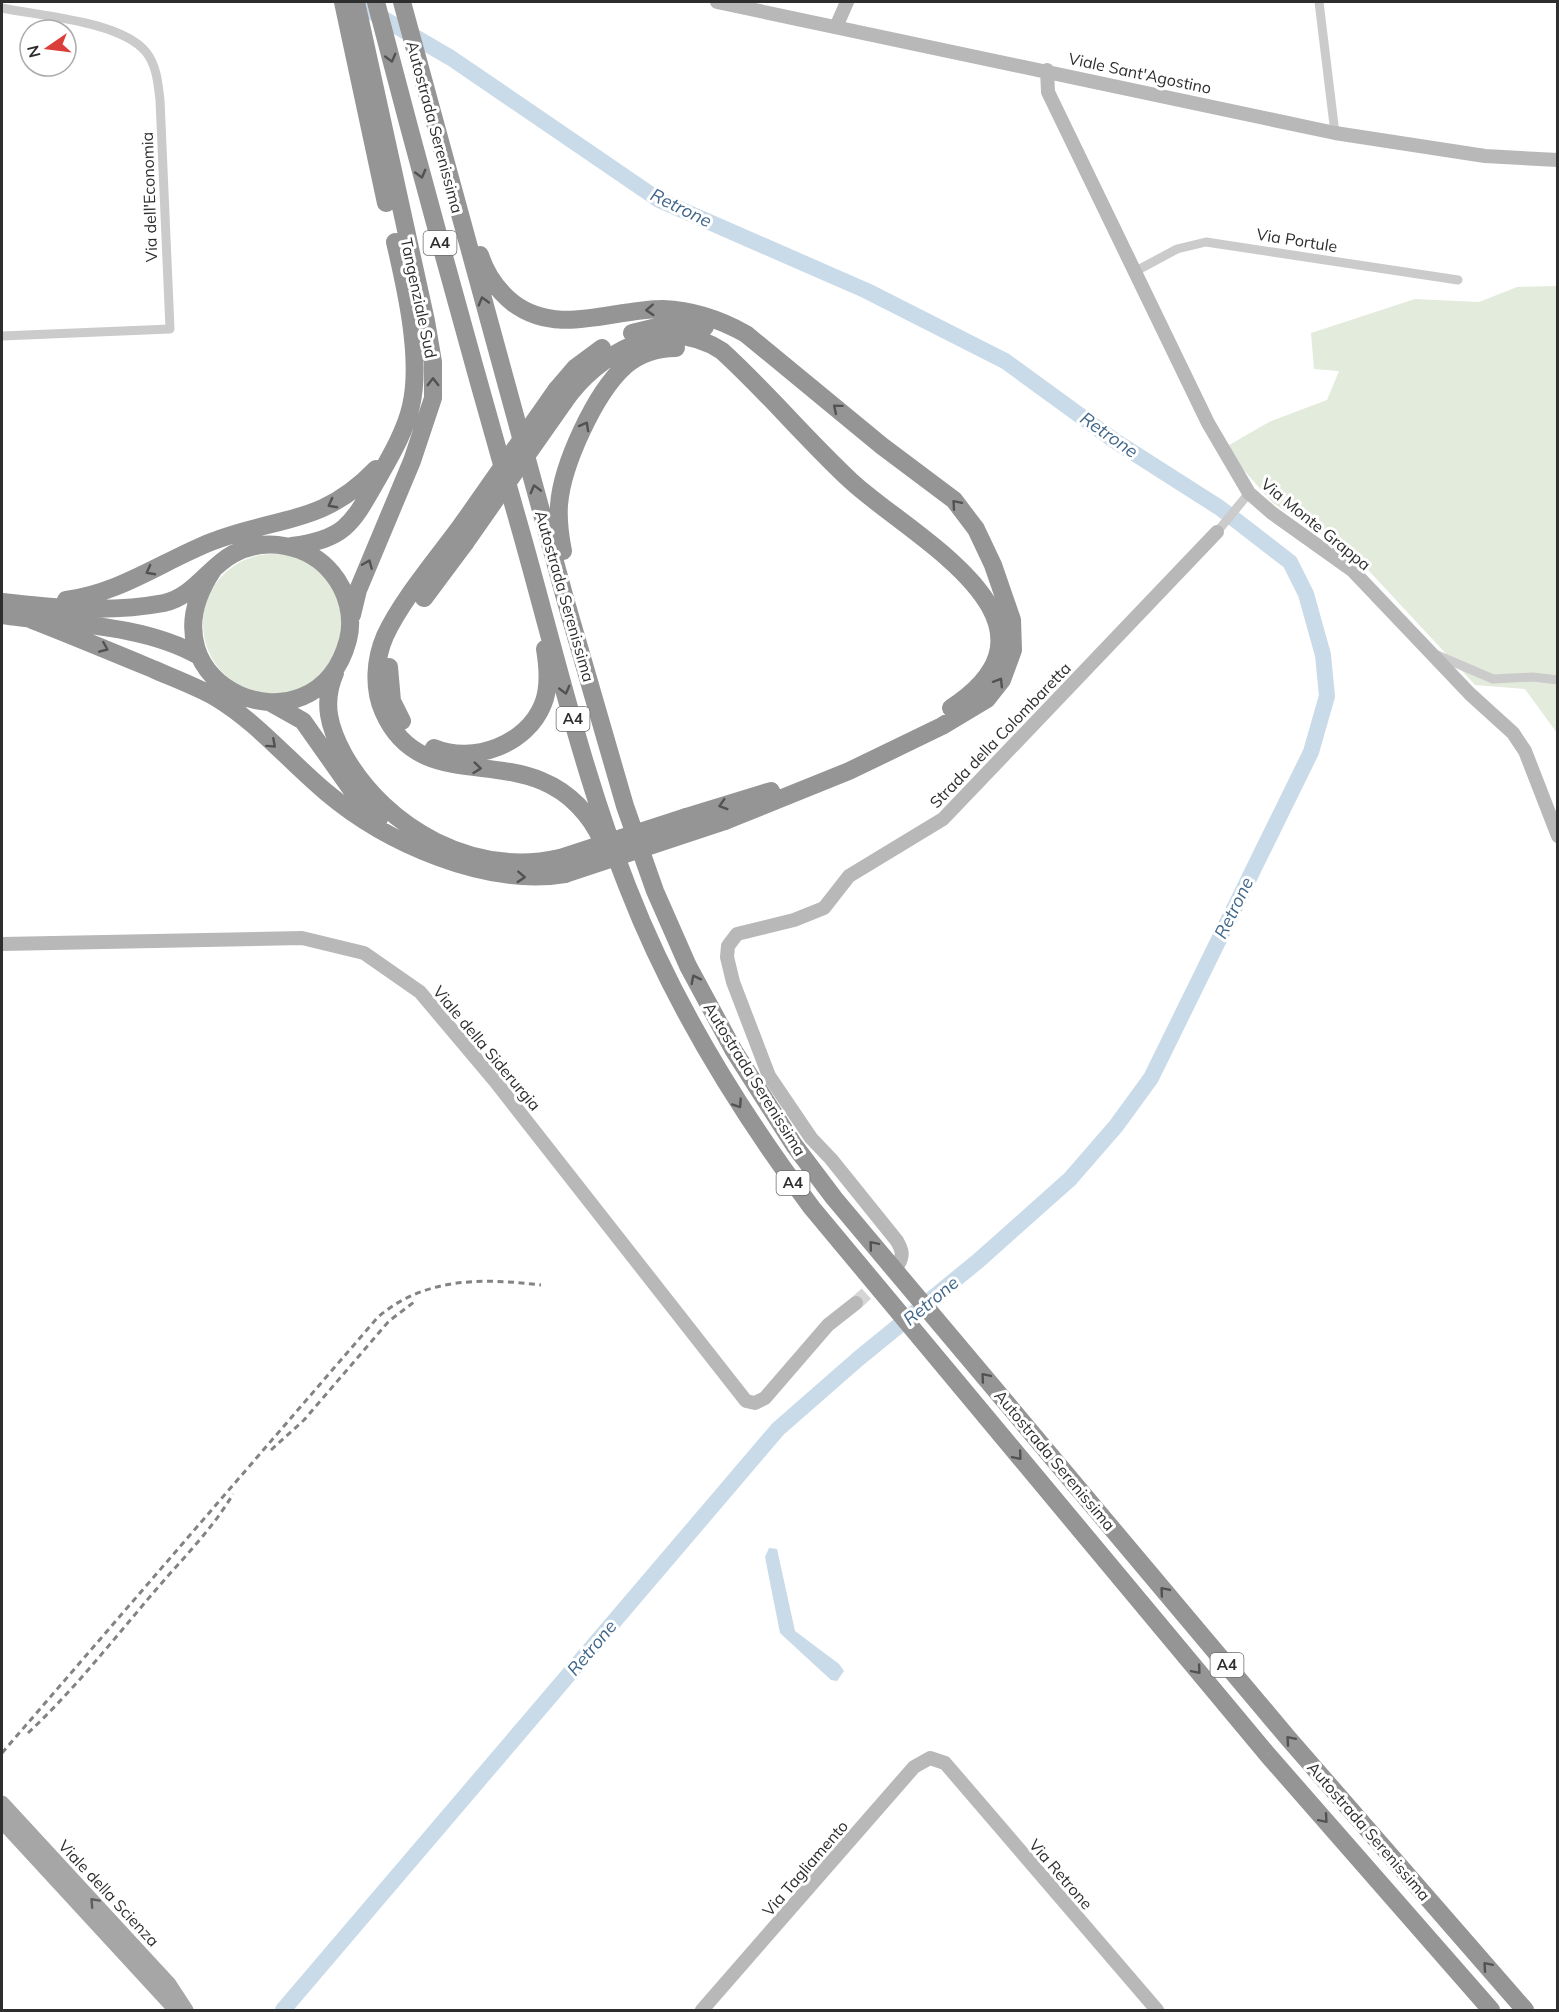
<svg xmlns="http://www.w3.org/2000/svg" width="1559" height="2012" viewBox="0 0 1559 2012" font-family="Mulish,sans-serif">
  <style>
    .green { fill: #e3ebdc }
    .water { fill: #c9dae9 }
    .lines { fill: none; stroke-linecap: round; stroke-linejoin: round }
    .river { stroke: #c9dae9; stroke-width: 16 }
    .secondary-tunnel { stroke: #d5d5d5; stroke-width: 14; stroke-dasharray: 14 7; stroke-linecap: butt }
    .street { stroke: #cbcbcb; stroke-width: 9 }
    .secondary { stroke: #b8b8b8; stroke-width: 14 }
    .primary { stroke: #a6a6a6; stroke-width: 15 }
    .highway { stroke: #959595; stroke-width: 18 }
    .rail { stroke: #838383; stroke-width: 3; stroke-dasharray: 6 4.5; stroke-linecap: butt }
    .highway-bridge { stroke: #959595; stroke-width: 18 }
    .oneway { stroke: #525252 }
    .oneway2 { stroke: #5e5e5e }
    .labels { text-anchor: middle; stroke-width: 6; stroke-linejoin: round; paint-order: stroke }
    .shield { fill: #fff; stroke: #6d6d6d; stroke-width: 1.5 }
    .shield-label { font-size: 15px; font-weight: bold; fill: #2e2e2e }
    .street-label { font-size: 16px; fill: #2e2e2e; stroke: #fff }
    .water-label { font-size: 18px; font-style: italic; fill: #41678b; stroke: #fff }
  </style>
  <rect width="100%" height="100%" fill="#fff"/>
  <path class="green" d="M 1557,286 L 1557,733 L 1525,689 L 1475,685 L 1357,558 L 1273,503 L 1224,448 L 1269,422 L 1327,400 L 1339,371 L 1314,369 L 1311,333 L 1415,299 L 1479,302 L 1517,287 Z
    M203 624a70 70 0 1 1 140 0a70 70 0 1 1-140 0Z"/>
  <path class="water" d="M 769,1548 L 777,1549 L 795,1631 L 839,1664 L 844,1671 L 837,1681 L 831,1680 L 780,1633 L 765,1557 Z"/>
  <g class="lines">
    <path class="river" d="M 283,2010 L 778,1429 L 858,1359 L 978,1261 L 1070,1179 L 1116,1126 L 1151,1078 L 1311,752 L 1327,696 L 1323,655 L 1306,594 L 1290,562 L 1220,508 L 1115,441 L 1005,361 L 867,291 L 659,200 L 451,58 L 355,2"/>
    <path class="secondary-tunnel" d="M 856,1303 L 898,1265"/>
    <path class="street" d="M 1319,2 L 1335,133
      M 2,8 C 40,16 121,21 146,52 C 157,66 158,84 160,100 L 170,329 L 2,336
      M 1136,271 L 1177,249 L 1206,242 L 1458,280
      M 1217,532 L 1249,493
      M 1437,655 L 1493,679 L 1533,677 L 1558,680"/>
    <path class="secondary" d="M 717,2 L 1335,133 L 1485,156 L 1558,160
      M 836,27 L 847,2
      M 1047,70 L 1048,92 L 1208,423 L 1249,493 L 1272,513 L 1352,570 L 1470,694 L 1513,733 L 1525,751 L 1558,836
      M 2,944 L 302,938 L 364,953 L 420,992 L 495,1081 L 746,1401 L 755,1403 L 765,1398 L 828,1325 L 856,1303
      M 898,1265 C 904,1255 902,1250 897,1241 L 831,1159 L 811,1138 L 769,1076 L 733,982 L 727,957 L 728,946 L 737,934 L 794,920 L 824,908 L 849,876 L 943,819 L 1217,532
      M 702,2010 L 914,1767 L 930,1758 L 945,1763 L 1157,2010"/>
    <path class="primary" d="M 2,1803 L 169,1984 L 186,2010
      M 2,1821 L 176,2010"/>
    <path class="highway" d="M 343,2 L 386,203
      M 376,2 C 422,178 470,353 520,528 C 554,648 582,772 628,888 C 673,1004 738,1109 812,1208 L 1267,1754 L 1491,2010
      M 402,2 L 566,602 L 625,806 L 655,891 L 688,966 L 734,1051 L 794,1145 L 834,1198 L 1288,1738 L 1525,2010
      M 480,255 C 486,274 497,290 513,303 C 558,337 612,309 663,309 C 692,310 721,320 746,334 L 882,446 L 954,500 L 976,529 L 993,565 L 1012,620 L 1013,650 L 1002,680 L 987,699 L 942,726 L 849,771 L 725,821
      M 632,333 L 673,323 L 705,327
      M 557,389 L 575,368 L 602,348
      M 564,402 C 597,354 666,313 722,351 C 767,392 806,439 851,481 C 910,536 1083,622 951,708
      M 463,523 C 439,556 402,599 385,636 C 375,659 373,688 383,711 C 414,783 485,757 542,781 C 569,792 591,815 602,841
      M 292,546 C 345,539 352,524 377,480 C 390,457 405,432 411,406 C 422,359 406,289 395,242
      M 563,551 C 560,536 558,520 559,505 C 562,465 595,393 625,366 C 639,354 658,348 676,348
      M 424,598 L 465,543
      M 66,600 C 120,593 161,562 211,542 C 277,516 322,526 376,469
      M 2,602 C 54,608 111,613 164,603 C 193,597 209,567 233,554 C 266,536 309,545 332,573 C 347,591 354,617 348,640 C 316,761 134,688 213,570
      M 2,615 C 65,624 144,624 199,656
      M 352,615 L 358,590 L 412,461 L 433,398 L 433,362 L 426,321 L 356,2
      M 30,619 C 71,635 112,652 153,669 C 173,678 195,686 215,697 C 257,722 289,761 326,792 C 386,843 486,887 565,874
      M 389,667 L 392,701 L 402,721
      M 335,673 C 322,703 329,727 344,755 C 387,830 474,877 560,858
      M 271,703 L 303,721 L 351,789 L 379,819
      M 434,748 C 473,764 527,745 543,704 C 550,687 548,667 545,649
      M 686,817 L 771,791"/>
    <path class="rail" d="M 271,1450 L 304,1420 L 389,1321 L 414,1302
      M 28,1733 C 74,1690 113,1640 154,1592 C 181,1560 212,1530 233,1494
      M 2,1753 L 378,1317 C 425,1277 482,1278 541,1285"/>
    <path class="highway-bridge" d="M 463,523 L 557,389
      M 465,543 L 564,402
      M 560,858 L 686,817
      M 565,874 L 725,821"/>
  </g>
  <defs><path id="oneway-chevron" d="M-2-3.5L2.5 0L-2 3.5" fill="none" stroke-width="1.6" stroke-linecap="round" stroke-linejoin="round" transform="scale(1.5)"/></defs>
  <g class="oneway">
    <use href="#oneway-chevron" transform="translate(391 58) rotate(75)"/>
    <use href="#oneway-chevron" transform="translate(421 174) rotate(75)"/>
    <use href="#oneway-chevron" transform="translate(483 301) rotate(-106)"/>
    <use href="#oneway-chevron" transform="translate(650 310) rotate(177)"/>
    <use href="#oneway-chevron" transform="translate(433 382) rotate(-90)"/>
    <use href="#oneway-chevron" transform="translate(837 408) rotate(-140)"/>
    <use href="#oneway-chevron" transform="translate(585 426) rotate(-61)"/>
    <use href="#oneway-chevron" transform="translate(535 489) rotate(-105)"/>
    <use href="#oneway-chevron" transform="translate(332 504) rotate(152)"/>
    <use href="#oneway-chevron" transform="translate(956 504) rotate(-131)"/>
    <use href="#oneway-chevron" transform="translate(368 564) rotate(-68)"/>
    <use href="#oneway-chevron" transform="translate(150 571) rotate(152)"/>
    <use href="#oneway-chevron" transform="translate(104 648) rotate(23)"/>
    <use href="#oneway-chevron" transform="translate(999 682) rotate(-58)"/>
    <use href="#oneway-chevron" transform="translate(565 690) rotate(75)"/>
    <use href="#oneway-chevron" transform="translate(272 744) rotate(42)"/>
    <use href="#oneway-chevron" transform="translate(477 768) rotate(6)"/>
    <use href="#oneway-chevron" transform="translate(723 805) rotate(163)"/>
    <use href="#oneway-chevron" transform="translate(521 877) rotate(3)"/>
    <use href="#oneway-chevron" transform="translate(695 979) rotate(-117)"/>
    <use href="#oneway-chevron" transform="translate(738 1104) rotate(56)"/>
    <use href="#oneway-chevron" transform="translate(873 1245) rotate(-130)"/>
    <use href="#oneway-chevron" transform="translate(985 1377) rotate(-130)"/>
    <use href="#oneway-chevron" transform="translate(1018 1456) rotate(50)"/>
    <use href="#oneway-chevron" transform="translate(1164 1591) rotate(-130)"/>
    <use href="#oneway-chevron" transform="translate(1197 1670) rotate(50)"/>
    <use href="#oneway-chevron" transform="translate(1290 1740) rotate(-131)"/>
    <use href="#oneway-chevron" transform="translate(1324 1819) rotate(49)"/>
    <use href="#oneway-chevron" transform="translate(1487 1966) rotate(-131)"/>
  </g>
  <use class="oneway2" href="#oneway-chevron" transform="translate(94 1902) rotate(-133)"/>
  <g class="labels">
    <g class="shield">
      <rect x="423.5" y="231" width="33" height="24" rx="4.5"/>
      <rect x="556.5" y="707" width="33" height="24" rx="4.5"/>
      <rect x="776.5" y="1171" width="33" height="24" rx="4.5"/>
      <rect x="1210.5" y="1653" width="33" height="24" rx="4.5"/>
    </g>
    <g class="shield-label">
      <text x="440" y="248">A4</text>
      <text x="573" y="724">A4</text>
      <text x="793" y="1188">A4</text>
      <text x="1227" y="1670">A4</text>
    </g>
    <g class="street-label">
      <text transform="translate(1140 73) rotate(12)" y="6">Viale Sant'Agostino</text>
      <text transform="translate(435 127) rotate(75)" y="6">Autostrada Serenissima</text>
      <text transform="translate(149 197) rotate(-92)" y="6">Via dell'Economia</text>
      <text transform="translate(1297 240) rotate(9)" y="6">Via Portule</text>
      <text transform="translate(419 298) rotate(78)" y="6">Tangenziale Sud</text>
      <text transform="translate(1316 524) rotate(39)" y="6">Via Monte Grappa</text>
      <text transform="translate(565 596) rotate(74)" y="6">Autostrada Serenissima</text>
      <text transform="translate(1000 735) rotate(-46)" y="6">Strada della Colombaretta</text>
      <text transform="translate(487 1048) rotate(50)" y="6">Viale della Siderurgia</text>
      <text transform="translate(755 1079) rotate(58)" y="6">Autostrada Serenissima</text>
      <text transform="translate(1055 1460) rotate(50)" y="6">Autostrada Serenissima</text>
      <text transform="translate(1369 1831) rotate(49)" y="6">Autostrada Serenissima</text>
      <text transform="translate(805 1868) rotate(-49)" y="6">Via Tagliamento</text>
      <text transform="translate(1061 1874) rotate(49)" y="6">Via Retrone</text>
      <text transform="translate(109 1893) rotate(47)" y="6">Viale della Scienza</text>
    </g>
    <g class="water-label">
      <text transform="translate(681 208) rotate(26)" y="6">Retrone</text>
      <text transform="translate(1109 435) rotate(35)" y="6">Retrone</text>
      <text transform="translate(1234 908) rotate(-64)" y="6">Retrone</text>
      <text transform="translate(931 1301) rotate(-40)" y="6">Retrone</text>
      <text transform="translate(592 1648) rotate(-50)" y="6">Retrone</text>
    </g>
  </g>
  <rect width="1559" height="2012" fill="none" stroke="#2e2e2e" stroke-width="6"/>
  <g transform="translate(48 48) rotate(256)"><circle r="28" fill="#ffffff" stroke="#ababab" stroke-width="1.5"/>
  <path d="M0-4.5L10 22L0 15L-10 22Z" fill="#db3e3a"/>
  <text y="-9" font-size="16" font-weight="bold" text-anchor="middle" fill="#2e2e2e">N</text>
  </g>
</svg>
